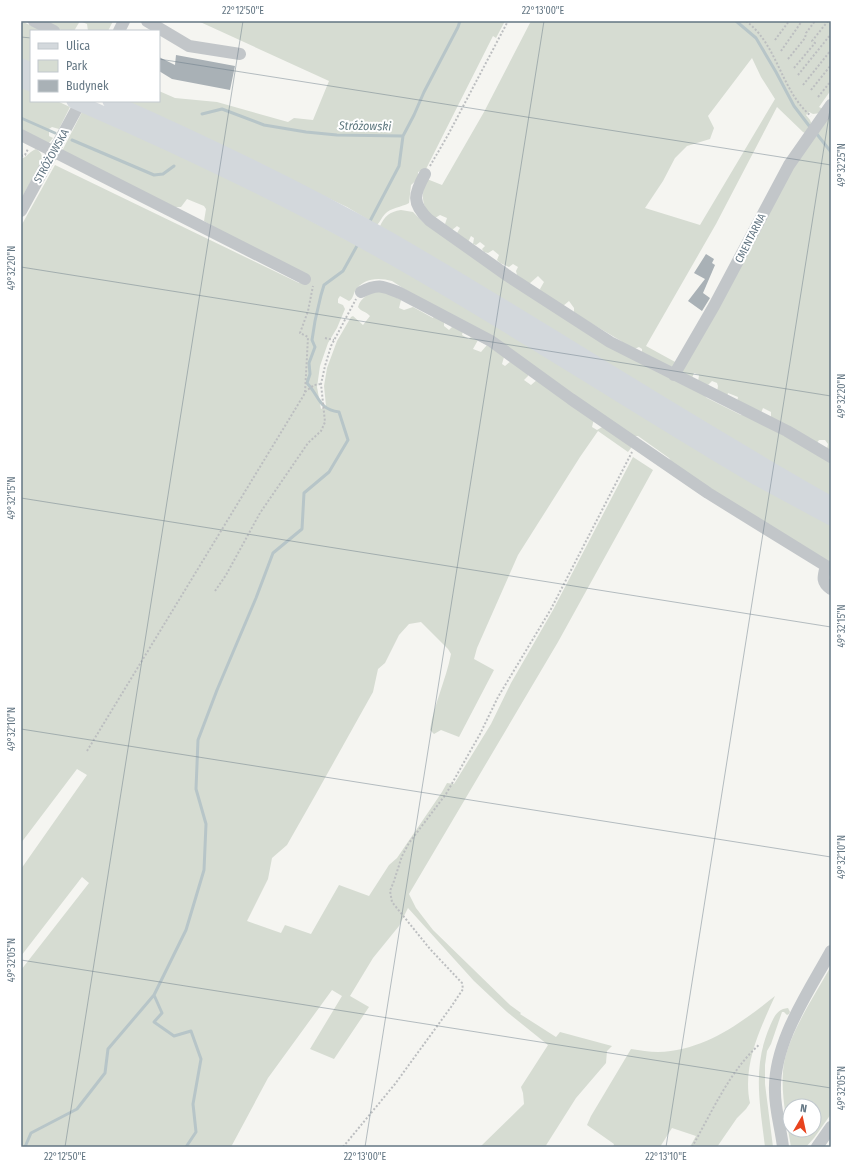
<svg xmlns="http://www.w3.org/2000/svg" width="852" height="1168" viewBox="0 0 852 1168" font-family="'Fira Sans Condensed',sans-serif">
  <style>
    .green { fill: #d6dcd2; fill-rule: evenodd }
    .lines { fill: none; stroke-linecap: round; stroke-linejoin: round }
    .stream { stroke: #b7c5c8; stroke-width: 3 }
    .building { fill: #a9b1b6 }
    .path { stroke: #bcbec0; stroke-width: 2; stroke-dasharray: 2 2; stroke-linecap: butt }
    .minor { stroke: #c2c6c9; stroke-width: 12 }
    .major { stroke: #d3d8dc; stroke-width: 15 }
    .ticks { fill: none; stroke: #637683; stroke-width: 1; stroke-opacity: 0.45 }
    .labels { text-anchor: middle; stroke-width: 4; stroke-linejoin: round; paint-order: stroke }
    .street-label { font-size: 11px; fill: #637683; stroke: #fff }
    .water-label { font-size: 12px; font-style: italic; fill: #5f7980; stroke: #fff }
    .neatline { fill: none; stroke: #637683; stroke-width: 1.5 }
    .ticks-label { font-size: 10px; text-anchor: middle; fill: #637683 }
  </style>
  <rect width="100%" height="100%" fill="#f5f5f1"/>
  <path class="green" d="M 21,21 L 43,31 L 31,31 L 31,64 L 21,60 Z
    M 42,21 L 113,21 L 108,31 L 88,31 L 87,24 L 80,21 L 74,31 L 63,31 Z
    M 198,21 L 505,21 L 496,38 L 493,36 L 426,169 L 418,172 L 418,179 L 411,185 L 409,203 C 402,207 390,208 385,214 C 382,217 380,222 377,225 L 347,207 L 123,101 L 159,101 L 159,91 L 175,98 L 217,102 L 288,122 L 294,118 L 313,120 L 329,81 Z
    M 531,21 L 831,21 L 831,90 L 819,107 L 823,109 L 821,113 L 813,114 L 809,112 L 806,115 L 810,120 L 812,125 L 807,134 L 803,132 L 777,107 L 716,224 L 646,346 L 677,363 L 672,370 L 642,353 L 642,349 L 639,347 L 632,350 L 621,341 L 574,313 L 574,308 L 569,301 L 563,306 L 541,292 L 540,289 L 544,282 L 538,276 L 529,284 L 517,275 L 516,271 L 518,267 L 513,264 L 509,267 L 500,263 L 497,260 L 499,255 L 493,250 L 488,253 L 484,252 L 482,249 L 485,246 L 480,242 L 476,245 L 473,244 L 474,238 L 471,236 L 468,242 L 457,233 L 460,228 L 457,226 L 452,230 L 447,228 L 445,224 L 447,218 L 440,215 L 435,218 C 420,209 421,192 427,179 L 442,185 L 484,112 ZM 752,58 L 761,77 L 775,99 L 700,225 L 645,208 L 663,181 L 675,158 L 687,146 L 710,139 L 714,128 L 708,116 Z
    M 21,86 L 31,90 L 31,101 L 57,101 L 70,107 L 59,129 L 52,127 L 49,129 L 49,136 L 53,138 L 48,144 L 21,131 Z
    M 831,111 L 831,451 L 827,449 L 828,444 L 825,440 L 819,440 L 816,444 L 771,419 L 771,412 L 763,408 L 761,413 L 737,402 L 738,397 L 728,393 L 727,397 L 717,392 L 718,386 L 717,383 L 712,381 L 708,385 L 698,382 L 699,375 L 694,373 L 692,378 L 683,374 L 683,368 L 777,191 Z
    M 82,112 L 178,154 L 257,192 L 403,270 L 831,525 L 831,563 L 728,502 L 673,464 L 669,458 L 638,436 L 632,436 L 392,281 C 378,277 363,278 355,291 C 353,295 353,299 349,301 L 340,296 L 338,299 L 338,303 L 343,305 L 345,309 L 337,328 L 328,343 L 320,366 L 317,387 L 321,409 L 326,406 L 324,386 L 327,368 L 337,341 L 351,317 L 353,316 L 363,325 L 370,316 C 366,311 361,312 358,307 C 361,296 375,289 386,292 C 391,294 396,297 401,300 L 399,308 L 404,310 L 413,307 L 433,318 L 434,316 L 444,320 L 444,326 L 449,330 L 453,326 L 463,331 L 462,335 L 469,339 L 471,337 L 478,340 L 473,349 L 481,352 L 487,345 L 504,357 L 502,364 L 505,366 L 511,361 L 528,372 L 528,376 L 524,380 L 531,385 L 538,379 L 594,419 L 592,427 L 597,430 L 604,426 L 631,444 L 631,448 L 628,452 L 598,431 L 580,457 L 518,555 L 477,648 L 474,659 L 494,670 L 459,737 L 441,730 L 434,734 L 430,730 C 434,704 446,680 451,654 L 448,649 L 421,622 L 409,624 L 399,635 L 385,663 L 378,669 L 373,692 L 316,794 L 287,845 L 272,858 L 268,879 L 247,921 L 281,933 L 285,925 L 311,934 L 339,885 L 369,896 L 389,865 L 397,858 L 442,792 L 447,783 L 454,784 L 491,724 L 511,683 L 553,610 L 633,457 L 653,470 L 558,642 L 409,894 L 416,908 L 433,930 L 510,1005 L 521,1013 L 520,1014 L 556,1037 L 560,1032 L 612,1046 L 607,1051 L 606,1063 L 576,1098 L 545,1147 L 480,1147 L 524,1104 L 523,1093 L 521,1087 L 548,1045 L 507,1012 L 474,981 L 408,908 L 399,926 L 373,958 L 350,996 L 369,1007 L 334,1059 L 310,1049 L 342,996 L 332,990 L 268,1078 L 231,1147 L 21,1147 L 21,970 L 89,883 L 82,877 L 21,956 L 21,869 L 87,775 L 77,769 L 21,843 L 21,226 L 55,165 L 299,283 L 303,282 L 204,221 L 206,209 L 204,206 L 187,199 L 181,207 L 175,207 L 61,153 Z
    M 36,149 C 42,153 43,156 41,163 L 21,199 L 21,159 C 27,157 30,151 36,149 Z
    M 401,210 L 413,212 L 424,223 L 703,394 L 707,398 L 741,415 L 745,415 L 831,460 L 831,497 L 737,443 L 380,226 C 385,216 389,212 401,210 Z
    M 831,966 L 831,1114 L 814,1138 L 806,1147 L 791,1147 C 787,1122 781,1096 783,1071 C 785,1039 815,995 831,966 ZM 790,1106 L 814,1106 L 814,1130 L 790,1130 Z
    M 775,996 C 760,1029 742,1066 750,1103 L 746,1109 L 737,1118 L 717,1147 L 690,1147 L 696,1136 L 672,1128 L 660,1147 L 613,1147 L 614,1144 L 587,1125 L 591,1116 L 631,1049 C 640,1050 649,1052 658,1052 C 704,1051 741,1023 775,996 Z
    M 788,1008 L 790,1012 L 789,1014 L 787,1015 L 784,1012 L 782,1012 L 771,1044 L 767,1051 L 765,1065 L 765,1084 L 773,1147 L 765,1147 C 760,1104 752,1067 770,1026 C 774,1017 777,1009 788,1008 Z"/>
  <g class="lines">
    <path class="stream" d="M 736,21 L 756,38 L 776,72 L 794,106 L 810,127
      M 202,114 L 222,109 L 264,125 L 306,132 L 337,135 L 403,136 L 414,115 L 424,92 L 458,27 L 460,21
      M 21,118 L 55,133
      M 816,133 L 831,152
      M 72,140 L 154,175 L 163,174 L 174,166
      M 369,223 L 399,166 L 403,136
      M 25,1147 L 31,1133 L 77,1109 L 105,1073 L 108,1049 L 154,995
      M 186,1147 L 196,1132 L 193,1104 L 201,1059 L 191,1031 L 174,1036 L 154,1022 L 162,1013 L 154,995 L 186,930 L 204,870 L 206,824 L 196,789 L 198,740 L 217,690 L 256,598 L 273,553 L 302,529 L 304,493 L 329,472 L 348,440 L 339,412 C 318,409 320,397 307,383 L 310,374 L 309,363 L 315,347 L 312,340 L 315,321 L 321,295 L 324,285 L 343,271 L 358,244"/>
  </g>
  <path class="building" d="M 176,55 L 235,66 L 230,90 L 172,79 L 159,71 L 159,57 L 175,65 Z
    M 706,254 L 714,259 L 712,263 L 715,265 L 703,293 L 710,298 L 702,311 L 688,301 L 705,279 L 694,273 Z"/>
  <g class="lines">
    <path class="path" d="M 746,21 C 778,45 781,91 811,116
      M 775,40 L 789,21
      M 781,51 L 802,21
      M 788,59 L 805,38 L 806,33 L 815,21
      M 794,68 L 815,43 L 812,41 L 828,21
      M 798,75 L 831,34
      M 803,85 L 831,50
      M 811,90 L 831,65
      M 818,97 L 831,81
      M 21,156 L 25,155 L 28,149
      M 430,166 L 448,135 L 508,21
      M 325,338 L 334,340
      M 305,392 L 314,385 L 321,384
      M 215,591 L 226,575 L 260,513 L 308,443 L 321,431 L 325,422 L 321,384 L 325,366 L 331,346 L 356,299
      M 87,751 L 305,393 L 308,337 L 300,333 L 308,311 L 313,286
      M 343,1147 L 395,1084 L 451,1007 L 463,989 L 462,983 L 430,949 L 392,902 L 390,891 L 394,881 L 402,856 L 409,843 L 446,794 L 480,734 L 498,697 L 551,609 L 632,452
      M 692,1147 C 712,1112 730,1070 760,1044"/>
    <path class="minor" d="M 34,21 L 54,31
      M 147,21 L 189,46 L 240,54
      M 119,31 L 124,21
      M 21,135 L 305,279
      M 425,174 C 414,194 411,203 429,220 L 508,276 L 610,342 L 787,431 L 831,457
      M 21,211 L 81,101
      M 361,292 C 378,283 383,286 400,293 L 491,341 L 571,399 L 708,493 L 831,569
      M 674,375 L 714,306 L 789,165 L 831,105
      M 826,566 C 823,577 821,582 831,589
      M 783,1147 C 781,1129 775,1110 775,1092 C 773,1043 808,993 831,951
      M 817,1147 L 831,1127"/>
    <path class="major" d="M 21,66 L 31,70
      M 21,80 L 31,84
      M 74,101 C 178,146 281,195 381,251 C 494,314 603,386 715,453 L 757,478 L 831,518
      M 110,101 C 205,143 298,188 389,239 C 455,277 520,317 585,357 C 666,407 748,457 831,504"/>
  </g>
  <path class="ticks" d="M 21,37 L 31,38M 159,59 L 831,165M 21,267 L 831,396M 21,498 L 831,627M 21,729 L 831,857M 21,960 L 831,1088M 65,1147 L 243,21M 365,1147 L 544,21M 666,1147 L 831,103"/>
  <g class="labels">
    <g class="street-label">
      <text transform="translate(51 156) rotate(-61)" y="4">STRÓŻOWSKA</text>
      <text transform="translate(750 238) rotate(-63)" y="4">CMENTARNA</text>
    </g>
    <g class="water-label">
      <text transform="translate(365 126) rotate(1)" y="4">Stróżowski</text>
    </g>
  </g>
  <rect width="852" height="1168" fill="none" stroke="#ffffff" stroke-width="44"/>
  <rect x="30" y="30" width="130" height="72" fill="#ffffff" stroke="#c1c8cd"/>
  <rect x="38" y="43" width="20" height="6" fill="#d3d8dc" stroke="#c1c8cd"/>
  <text x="66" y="50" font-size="12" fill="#637683">Ulica</text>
  <rect x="38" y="60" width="20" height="12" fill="#d6dcd2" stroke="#c1c8cd"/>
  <text x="66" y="70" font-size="12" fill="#637683">Park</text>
  <rect x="38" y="80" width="20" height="12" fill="#a9b1b6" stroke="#c1c8cd"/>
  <text x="66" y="90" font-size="12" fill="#637683">Budynek</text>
  <g transform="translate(802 1118) rotate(9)"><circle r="19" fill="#ffffff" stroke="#c1c8cd"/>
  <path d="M0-3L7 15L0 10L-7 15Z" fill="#e8431e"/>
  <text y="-6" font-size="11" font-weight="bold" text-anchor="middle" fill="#637683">N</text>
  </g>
  <rect x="22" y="22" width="808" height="1124" class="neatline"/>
  <g class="ticks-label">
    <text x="243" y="14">22°12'50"E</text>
    <text x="543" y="14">22°13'00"E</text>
    <text transform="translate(841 165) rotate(-90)" y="4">49°32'25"N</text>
    <text transform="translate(11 268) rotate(-90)" y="4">49°32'20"N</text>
    <text transform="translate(841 396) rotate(-90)" y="4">49°32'20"N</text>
    <text transform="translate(11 498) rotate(-90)" y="4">49°32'15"N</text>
    <text transform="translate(841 626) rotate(-90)" y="4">49°32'15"N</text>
    <text transform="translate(11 729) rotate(-90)" y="4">49°32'10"N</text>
    <text transform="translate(841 857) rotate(-90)" y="4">49°32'10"N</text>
    <text transform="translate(11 960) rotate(-90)" y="4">49°32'05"N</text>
    <text transform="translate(841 1088) rotate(-90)" y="4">49°32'05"N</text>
    <text x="65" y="1160">22°12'50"E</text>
    <text x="365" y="1160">22°13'00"E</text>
    <text x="666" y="1160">22°13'10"E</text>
  </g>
</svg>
